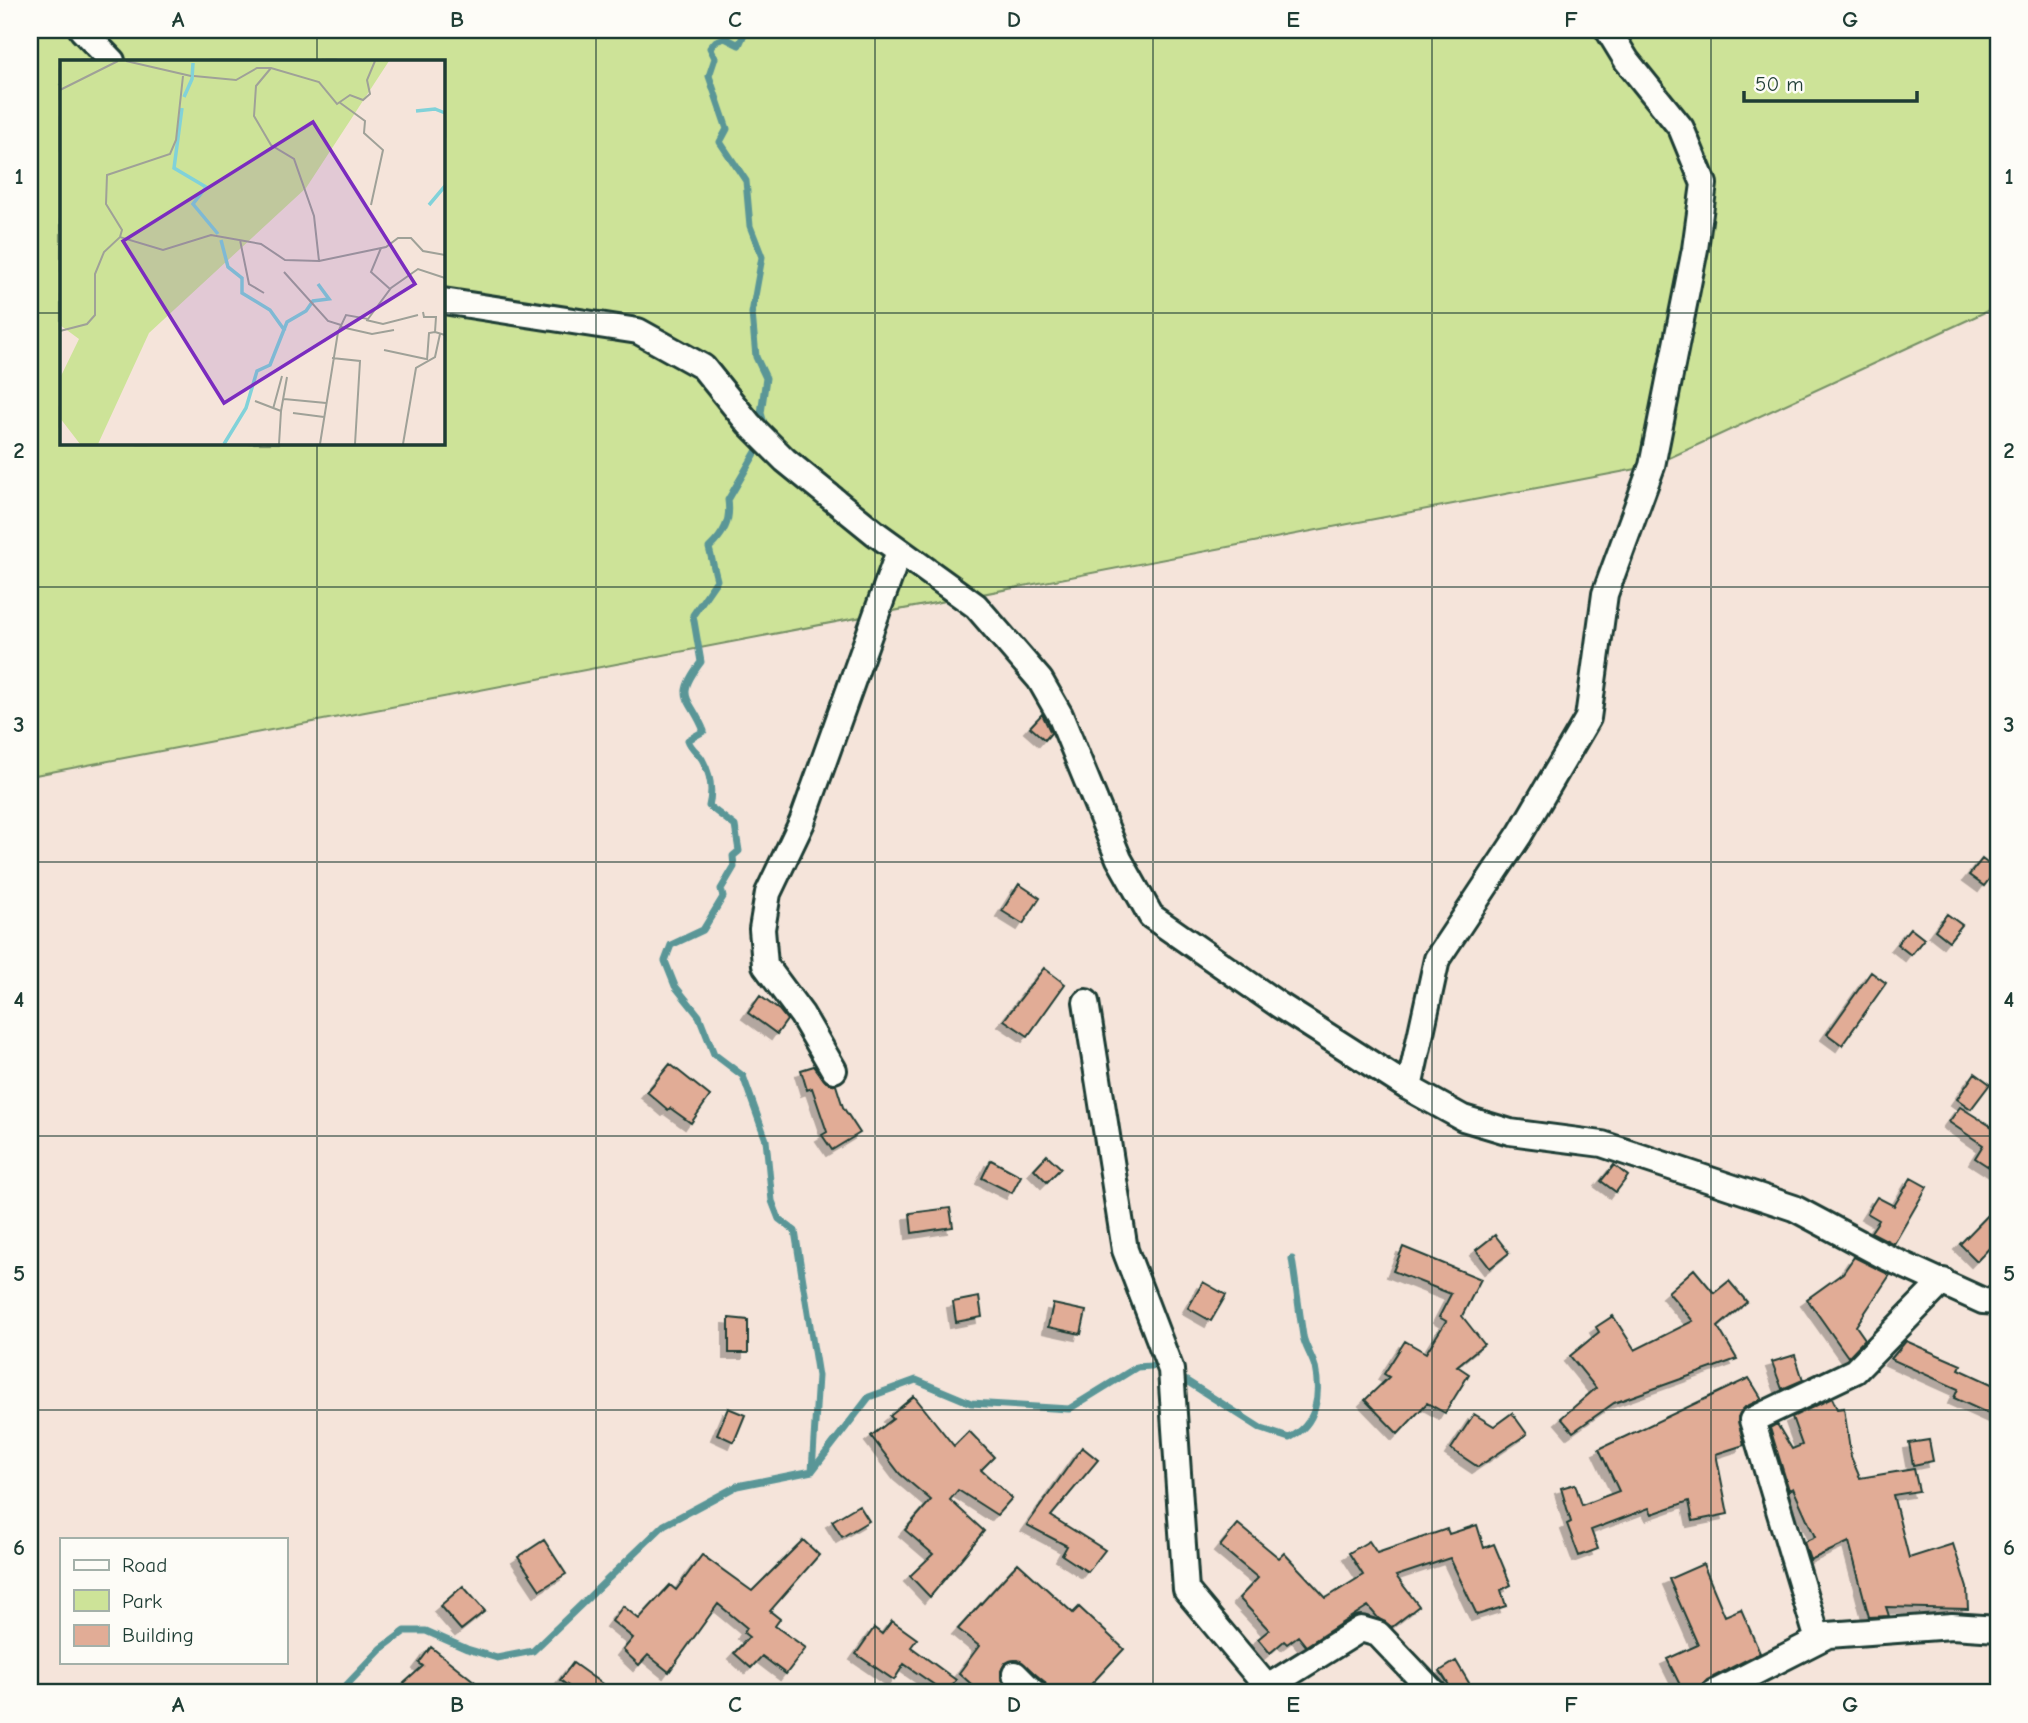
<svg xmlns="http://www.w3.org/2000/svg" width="2028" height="1723" viewBox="0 0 2028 1723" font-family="'Comic Neue',sans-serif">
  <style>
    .green { fill: #cde398; stroke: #769066; stroke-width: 2; fill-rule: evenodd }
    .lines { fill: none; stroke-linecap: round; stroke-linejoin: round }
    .stream { stroke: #5a9697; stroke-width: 7 }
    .building { fill: #e1ac96; stroke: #1f3d34; stroke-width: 2; filter: url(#shadow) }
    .minor-casing { stroke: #1f3d34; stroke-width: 30 }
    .minor { stroke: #fdfcf7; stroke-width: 24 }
    .grid { fill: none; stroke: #1f3d34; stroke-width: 2; stroke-opacity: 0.55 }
    .inset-river { fill: none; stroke: #81d2d9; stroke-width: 3.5 }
    .inset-road { fill: none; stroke: #9fa198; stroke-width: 2 }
    .view { fill: #7b2cbf; fill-opacity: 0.15; stroke: #7b2cbf; stroke-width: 3.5 }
    .inset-edge { fill: none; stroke: #1f3d34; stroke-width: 3.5 }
    .neatline { fill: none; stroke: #1f3d34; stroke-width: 2.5 }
    .grid-label { font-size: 23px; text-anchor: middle; font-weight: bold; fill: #1f3d34 }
  </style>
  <defs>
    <filter id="shadow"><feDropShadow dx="-6" dy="6" stdDeviation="0" flood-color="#0004"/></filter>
  </defs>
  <rect width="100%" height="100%" fill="#f5e4da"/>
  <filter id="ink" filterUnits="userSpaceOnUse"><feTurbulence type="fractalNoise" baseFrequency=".0143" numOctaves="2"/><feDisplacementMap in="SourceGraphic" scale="14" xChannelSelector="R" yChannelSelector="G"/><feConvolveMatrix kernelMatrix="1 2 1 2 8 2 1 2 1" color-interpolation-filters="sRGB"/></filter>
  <g filter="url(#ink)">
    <path class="green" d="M 30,30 L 1998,30 L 1998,306 L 1652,466 L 30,776 ZM 61,61 L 443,61 L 443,443 L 61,443 Z"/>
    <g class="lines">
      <path class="stream" d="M 746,30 L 739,45 L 725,38 L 716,41 L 710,48 L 715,58 L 709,76 L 727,129 L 720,142 L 746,181 L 750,226 L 762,257 L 752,313 L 756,357 L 766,378 L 761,413 L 765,427
        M 760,445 L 728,500 C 731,521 724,534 709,548 L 717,580 L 693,615 L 701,662 C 673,699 690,696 704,731 L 688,740 C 691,749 698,752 702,759 C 711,775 713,789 709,806 L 735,826 L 739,851 L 733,856 L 734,867 L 721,889 L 723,897 L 703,930 L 671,945 L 665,961 L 675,986 L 699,1016 L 714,1054 L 743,1076 L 766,1140 L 772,1201 L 779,1219 L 795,1231 L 818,1376 L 812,1471
        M 1177,1375 L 1262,1429 L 1289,1438 C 1317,1425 1321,1395 1315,1367 C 1312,1356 1305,1347 1303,1336 C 1299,1310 1296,1284 1292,1259
        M 339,1693 L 382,1648 L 405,1631 L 426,1631 L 467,1649 L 497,1658 L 533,1651 L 664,1525 L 737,1486 L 812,1471 L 869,1397 L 916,1380 L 971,1403 L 1069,1409 L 1137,1367 L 1165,1365"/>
    </g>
    <path class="building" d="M 1042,714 L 1051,733 L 1045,740 L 1030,727 Z
      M 1982,859 L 1996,870 L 1984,886 L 1969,875 Z
      M 1019,884 L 1040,898 L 1023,924 L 1002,911 Z
      M 1947,914 L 1962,925 L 1949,941 L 1935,930 Z
      M 1910,928 L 1924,939 L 1911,955 L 1897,944 Z
      M 1044,968 L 1065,984 L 1028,1036 L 1004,1020 Z
      M 1871,972 L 1886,983 L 1842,1045 L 1827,1034 Z
      M 760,996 L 779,1010 L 787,1020 L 777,1034 L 748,1013 Z
      M 670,1064 L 710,1096 L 691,1123 L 670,1108 L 668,1110 L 647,1092 Z
      M 814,1066 L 826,1082 L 836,1085 L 843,1107 L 860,1133 L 832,1150 L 822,1135 L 827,1132 L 812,1088 L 807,1090 L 801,1070 Z
      M 1975,1073 L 1990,1084 L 1971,1109 L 1957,1099 Z
      M 1960,1107 L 1994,1128 L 1998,1121 L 1998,1173 L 1975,1158 L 1983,1145 L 1949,1122 Z
      M 1047,1155 L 1061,1168 L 1047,1182 L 1034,1169 Z
      M 991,1160 L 1021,1176 L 1012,1193 L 982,1178 Z
      M 1614,1165 L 1628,1176 L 1616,1192 L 1601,1181 Z
      M 1911,1178 L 1927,1187 L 1894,1244 L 1871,1232 L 1879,1220 L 1867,1213 L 1877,1197 L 1894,1206 Z
      M 1998,1205 L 1998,1239 L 1977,1261 L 1960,1244 Z
      M 950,1208 L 953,1227 L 912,1233 L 910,1213 Z
      M 1495,1235 L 1509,1253 L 1490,1268 L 1476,1250 Z
      M 1403,1247 L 1481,1279 L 1462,1316 L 1484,1344 L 1457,1366 L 1469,1374 L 1445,1413 L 1427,1403 L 1398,1434 L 1365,1400 L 1389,1377 L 1384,1374 L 1405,1341 L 1426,1353 L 1446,1321 L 1439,1317 L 1451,1294 L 1393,1271 Z
      M 1854,1257 L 1890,1275 L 1856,1326 L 1865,1339 L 1848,1357 L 1807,1299 L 1843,1273 Z
      M 1694,1269 L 1714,1293 L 1729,1281 L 1747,1302 L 1718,1327 L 1737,1359 L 1614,1403 L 1573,1432 L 1561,1418 L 1596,1388 L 1570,1356 L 1599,1332 L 1596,1327 L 1613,1316 L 1635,1350 L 1693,1321 L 1668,1292 Z
      M 1203,1282 L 1226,1295 L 1211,1321 L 1188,1308 Z
      M 979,1297 L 982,1317 L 956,1322 L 953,1302 Z
      M 1053,1304 L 1086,1311 L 1081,1334 L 1048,1327 Z
      M 729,1318 L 748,1320 L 748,1353 L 729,1353 Z
      M 1906,1341 L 1961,1365 L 1959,1369 L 1998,1387 L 1998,1418 L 1954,1398 L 1958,1389 L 1891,1359 Z
      M 1795,1355 L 1803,1380 L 1782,1389 L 1772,1362 Z
      M 1749,1378 L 1762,1399 L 1745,1407 L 1738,1417 L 1744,1445 L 1716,1454 L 1728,1514 L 1693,1521 L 1689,1501 L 1652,1514 L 1649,1508 L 1591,1530 L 1598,1549 L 1579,1556 L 1567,1524 L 1571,1522 L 1561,1488 L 1575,1484 L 1582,1505 L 1619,1491 L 1599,1449 Z
      M 914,1396 L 954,1446 L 969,1431 L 994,1457 L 981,1470 L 1012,1498 L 997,1515 L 958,1490 L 950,1500 L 984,1531 L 930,1597 L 910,1576 L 933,1554 L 905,1530 L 931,1500 L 900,1474 L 871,1436 L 893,1419 L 890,1416 Z
      M 1832,1398 L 1837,1409 L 1844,1408 L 1851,1457 L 1860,1478 L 1914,1469 L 1919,1491 L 1893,1495 L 1909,1558 L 1953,1544 L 1967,1588 L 1968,1609 L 1886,1607 L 1889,1616 L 1869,1617 L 1849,1542 L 1810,1560 L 1804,1542 L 1815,1537 L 1793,1488 L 1789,1490 L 1770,1428 L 1777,1424 L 1792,1449 L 1802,1445 L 1792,1417 Z
      M 728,1408 L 745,1415 L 734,1442 L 717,1434 Z
      M 1512,1413 L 1527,1434 L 1478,1467 L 1451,1449 L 1474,1414 L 1494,1426 Z
      M 1929,1440 L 1933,1461 L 1913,1465 L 1909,1443 Z
      M 1082,1447 L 1098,1460 L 1051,1516 L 1105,1550 L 1088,1572 L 1062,1555 L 1067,1546 L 1027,1525 Z
      M 859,1505 L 869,1521 L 842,1537 L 832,1521 Z
      M 1238,1524 L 1279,1558 L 1284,1553 L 1326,1598 L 1363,1575 L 1349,1553 L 1369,1541 L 1377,1553 L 1447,1529 L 1449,1534 L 1477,1525 L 1484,1548 L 1494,1544 L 1511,1585 L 1501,1590 L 1506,1606 L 1477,1615 L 1450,1558 L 1396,1576 L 1419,1606 L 1392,1627 L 1378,1618 L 1368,1606 L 1306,1646 L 1298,1636 L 1287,1644 L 1284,1641 L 1270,1653 L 1258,1639 L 1269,1630 L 1239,1598 L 1258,1578 L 1220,1546 Z
      M 544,1540 L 566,1574 L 540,1590 L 518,1557 Z
      M 803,1540 L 819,1555 L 770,1611 L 780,1619 L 775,1626 L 806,1648 L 786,1674 L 762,1656 L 751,1668 L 734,1653 L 749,1637 L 744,1633 L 747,1628 L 718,1604 L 669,1672 L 648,1655 L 639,1665 L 623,1650 L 633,1638 L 612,1621 L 623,1606 L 639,1619 L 670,1585 L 676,1590 L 702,1555 L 752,1591 Z
      M 1018,1563 L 1073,1613 L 1079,1607 L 1124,1649 L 1083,1693 L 1048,1693 L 1045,1682 L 1018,1660 L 1005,1663 L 1001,1671 L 1001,1678 L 1013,1693 L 981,1693 L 959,1673 L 979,1646 L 958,1629 Z
      M 1703,1564 L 1725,1616 L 1741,1609 L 1760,1653 L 1707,1680 L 1701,1687 L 1684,1693 L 1667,1659 L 1698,1645 L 1669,1579 Z
      M 463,1586 L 485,1611 L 461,1630 L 440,1606 Z
      M 892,1621 L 917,1639 L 911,1647 L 956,1680 L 946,1693 L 904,1664 L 894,1680 L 856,1654 L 874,1628 L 882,1634 Z
      M 431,1647 L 489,1693 L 413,1693 L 404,1683 L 423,1666 L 419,1663 Z
      M 1456,1661 L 1475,1693 L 1454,1693 L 1440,1671 Z
      M 573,1663 L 615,1693 L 578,1693 L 560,1680 Z"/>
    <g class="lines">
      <defs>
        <path id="minor" d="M 82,30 L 112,61
          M 443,301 L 638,331 L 703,367 L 749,424 L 785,460 L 875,533 L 976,606 L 1040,680 L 1060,715 L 1119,859 L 1151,916 L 1279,1005 L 1409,1088 L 1437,959 L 1520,834 L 1588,718 L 1605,594 L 1652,466 L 1695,249 L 1704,184 L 1681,128 L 1627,61 L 1608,30
          M 1086,1002 L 1125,1250 L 1171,1370 L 1186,1590 L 1267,1687
          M 834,1070 L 802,1015 L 765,965 L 762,929 L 768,893 L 802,822 L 899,551
          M 1409,1088 L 1463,1118 L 1510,1132 L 1602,1144 L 1794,1208 L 1884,1256 L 1983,1301 L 1998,1302
          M 1818,1640 L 1752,1420 L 1855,1371 L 1943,1281
          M 1015,1674 L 1034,1693
          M 1258,1693 L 1361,1629 L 1378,1634 L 1434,1693
          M 1714,1693 L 1828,1635 L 1952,1626 L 1998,1629"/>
      </defs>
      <use href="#minor" class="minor-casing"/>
      <use href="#minor" class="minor"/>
    </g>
  </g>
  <path class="grid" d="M 317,30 L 317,61M 596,30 L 596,1693M 875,30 L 875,1693M 1153,30 L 1153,1693M 1432,30 L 1432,1693M 1711,30 L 1711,1693M 30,313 L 61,313M 443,313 L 1998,313M 317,443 L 317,1693M 30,587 L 1998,587M 30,862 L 1998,862M 30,1136 L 1998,1136M 30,1410 L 1998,1410"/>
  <g transform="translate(60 60)">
    <rect width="385" height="385" fill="#f5e4da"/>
    <path d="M 0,1 L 329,1 L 246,128 L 89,273 L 38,384 L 20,384 L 0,358 L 0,318 L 19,279 L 0,265 Z" fill="#cde398"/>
    <path class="inset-river" d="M 124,37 L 132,19 L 133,3M 122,48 L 114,108 L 146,127 L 133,144 L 158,174M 356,51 L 375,49 L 385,53M 369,145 L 385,126M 161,180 L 168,207 L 182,218 L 182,233 L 210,250 L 225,271M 164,384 L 186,348 L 197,311 L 210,305 L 227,262 L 246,251 L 253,241 L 269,239 L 258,224"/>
    <path class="inset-road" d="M 66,1 L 131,16M 134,16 L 176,20 L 197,8 L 211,8 L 259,22 L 277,44 L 290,35 L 303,40 L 310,34 L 307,20 L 315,1M 0,30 L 58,1M 279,42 L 305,61 L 304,73 L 323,90 L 311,145M 60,177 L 62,170 L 46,144 L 47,115 L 110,94 L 116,80 L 123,16M 180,180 L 189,224 L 204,233M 321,188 L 311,212 L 330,229M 259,201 L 326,187 L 338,178 L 351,178 L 363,191 L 385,195M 224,212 L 268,261 L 281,265M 363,252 L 364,257 L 376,257 L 375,272 L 385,275M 306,260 L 323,264 L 358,255M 281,267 L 312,274 L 334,270M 0,271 L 27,264 L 35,255 L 35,214 L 44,192 L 60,177 L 103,190 L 151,175 L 201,184 L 225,200 L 259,201 L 254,156 L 234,99 L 211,85 L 194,56 L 196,26 L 211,8M 324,290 L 366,299M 272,298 L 300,301 L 295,384M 367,300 L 369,273 L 375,272M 224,339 L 266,343M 195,341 L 221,351 L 219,384M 213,349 L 222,316M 221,351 L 227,317M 233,353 L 264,357M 260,384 L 278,272 L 286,255 L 308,259 L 331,228 L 358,209 L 385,218M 343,384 L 356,308 L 375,297 L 380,274"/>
    <path class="view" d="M 253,62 L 355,224 L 164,343 L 63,181 Z"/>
    <rect width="385" height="385" class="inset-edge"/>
  </g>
  <rect width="2028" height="1723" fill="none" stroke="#fdfcf7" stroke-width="77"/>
  <rect x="60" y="1538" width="228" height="126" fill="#fdfcf7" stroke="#a4b0a9" stroke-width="2"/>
  <rect x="74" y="1560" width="35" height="10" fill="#fdfcf7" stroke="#a4b0a9" stroke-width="2"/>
  <text x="122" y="1572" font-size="21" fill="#1f3d34">Road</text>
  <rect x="74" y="1590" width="35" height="21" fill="#cde398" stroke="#a4b0a9" stroke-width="2"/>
  <text x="122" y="1608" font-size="21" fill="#1f3d34">Park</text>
  <rect x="74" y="1625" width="35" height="21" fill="#e1ac96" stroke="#a4b0a9" stroke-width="2"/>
  <text x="122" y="1642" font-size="21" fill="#1f3d34">Building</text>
  <path d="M1744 91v10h173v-10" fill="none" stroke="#1f3d34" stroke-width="3.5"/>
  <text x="1755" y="91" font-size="21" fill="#1f3d34" stroke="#fdfcf7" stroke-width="5" paint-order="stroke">50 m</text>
  <rect x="38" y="38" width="1952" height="1646" class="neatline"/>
  <g class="grid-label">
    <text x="178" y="27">A</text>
    <text x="457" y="27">B</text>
    <text x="735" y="27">C</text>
    <text x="1014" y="27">D</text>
    <text x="1293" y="27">E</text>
    <text x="1571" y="27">F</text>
    <text x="1850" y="27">G</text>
    <text x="19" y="184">1</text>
    <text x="2009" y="184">1</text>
    <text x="19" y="458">2</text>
    <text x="2009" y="458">2</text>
    <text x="19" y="732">3</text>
    <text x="2009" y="732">3</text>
    <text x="19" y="1007">4</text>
    <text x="2009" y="1007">4</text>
    <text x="19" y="1281">5</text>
    <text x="2009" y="1281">5</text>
    <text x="19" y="1555">6</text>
    <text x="2009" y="1555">6</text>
    <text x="178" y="1712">A</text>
    <text x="457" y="1712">B</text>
    <text x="735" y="1712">C</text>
    <text x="1014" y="1712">D</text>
    <text x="1293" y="1712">E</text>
    <text x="1571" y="1712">F</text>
    <text x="1850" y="1712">G</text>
  </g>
</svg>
